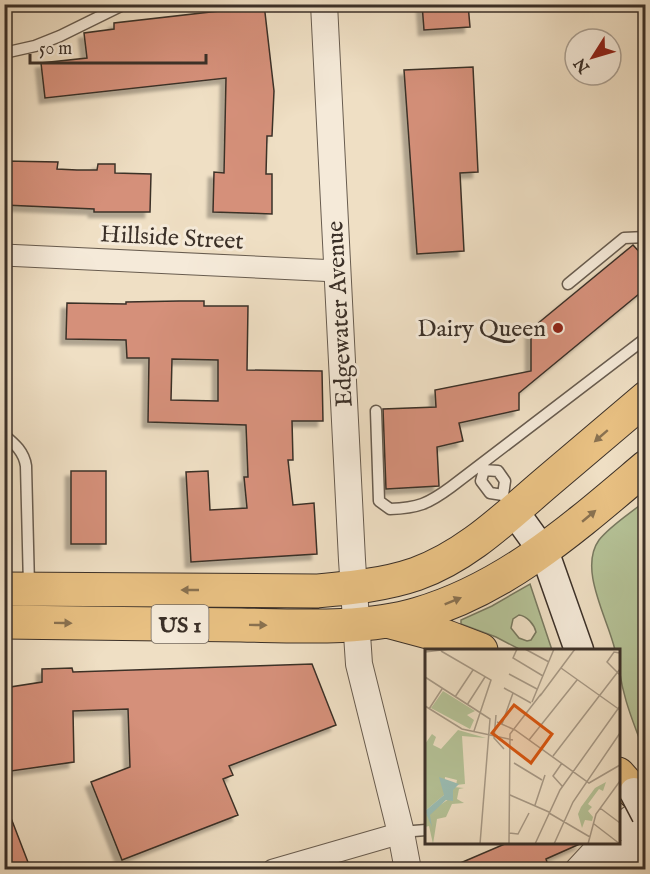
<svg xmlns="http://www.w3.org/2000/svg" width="650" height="874" viewBox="0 0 650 874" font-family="'IM FELL English',serif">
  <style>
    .green { fill: #b5c297; stroke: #787960; stroke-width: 1.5; fill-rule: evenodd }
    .building { fill: #d5907a; stroke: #3b3028; stroke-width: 1.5; fill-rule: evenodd; filter: url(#shadow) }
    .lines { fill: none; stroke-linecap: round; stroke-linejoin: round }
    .service-casing { stroke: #685c4f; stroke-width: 13 }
    .minor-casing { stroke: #685c4f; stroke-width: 23 }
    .tertiary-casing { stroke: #685c4f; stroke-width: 28 }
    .secondary-casing { stroke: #3b3028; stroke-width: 31 }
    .primary-casing { stroke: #3b3028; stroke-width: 35 }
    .service { stroke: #f5ead9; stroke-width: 10 }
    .minor { stroke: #f5ead9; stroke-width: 21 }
    .tertiary { stroke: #f5ead9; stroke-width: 26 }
    .secondary { stroke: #f5ead9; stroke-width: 28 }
    .primary { stroke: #e8c082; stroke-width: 33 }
    .secondary-bridge-casing { stroke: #3b3028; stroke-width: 31; stroke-linecap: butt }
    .secondary-bridge { stroke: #f5ead9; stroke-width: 28 }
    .oneway { fill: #897150 }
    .poi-dot { fill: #8f2418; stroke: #f5ead9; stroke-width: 2 }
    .labels { text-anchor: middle; stroke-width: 6; stroke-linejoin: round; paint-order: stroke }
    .shield { fill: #f5ead9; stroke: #73685d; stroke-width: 1.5 }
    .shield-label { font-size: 22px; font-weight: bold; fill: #3b3028 }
    .street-label { font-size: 24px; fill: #3b3028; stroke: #f5ead9 }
    .poi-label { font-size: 24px; fill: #3b3028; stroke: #f5ead9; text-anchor: end }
    .inset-road { fill: none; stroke: #a79986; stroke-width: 1.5 }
    .view { fill: #d7550f; fill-opacity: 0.15; stroke: #d7550f; stroke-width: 3 }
    .inset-edge { fill: none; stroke: #3b3028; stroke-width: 3 }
  </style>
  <defs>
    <filter id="shadow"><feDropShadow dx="-5.5" dy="5.5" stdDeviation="1.5" flood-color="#0004"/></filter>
  </defs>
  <rect width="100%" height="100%" fill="#efdfc4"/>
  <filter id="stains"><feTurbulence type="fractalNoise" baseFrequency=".00333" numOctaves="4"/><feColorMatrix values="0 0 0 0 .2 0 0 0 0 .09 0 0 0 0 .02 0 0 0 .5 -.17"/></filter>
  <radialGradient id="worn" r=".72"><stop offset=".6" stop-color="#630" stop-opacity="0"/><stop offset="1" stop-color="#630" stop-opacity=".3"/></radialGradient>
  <path class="green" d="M 645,501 L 645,753 C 632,720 618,686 618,650 L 615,650 C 608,619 578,569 599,540 C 611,525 631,513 645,501 Z
    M 530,584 L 552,650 L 521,650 L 496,637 L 461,624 L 461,620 L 492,606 ZM 519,615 C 527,616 534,624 536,632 L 531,640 L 527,641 L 519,638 L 511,628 L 513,619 Z"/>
  <path class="building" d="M 219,4 L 264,4 L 274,91 L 272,136 L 267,136 L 266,174 L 272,174 L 272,214 L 213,212 L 214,172 L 224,173 L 226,78 L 45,98 L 41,63 L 87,58 L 84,33 L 114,29 L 114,23 L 219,11 Z
    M 422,4 L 468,4 L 470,27 L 424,30 Z
    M 473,67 L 478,172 L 460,173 L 464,251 L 417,254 L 404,70 Z
    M 4,161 L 58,162 L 57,169 L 77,170 L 97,170 L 98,164 L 115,164 L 115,173 L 151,174 L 150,212 L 94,212 L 94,209 L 4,205 Z
    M 633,245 L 645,258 L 645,289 L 519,393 L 519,410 L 459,423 L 463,441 L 437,447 L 439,486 L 386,489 L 383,409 L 436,407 L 435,390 L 531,371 L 531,329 Z
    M 179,301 L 204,301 L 204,306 L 248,306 L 247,370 L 322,371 L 323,421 L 292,421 L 293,460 L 288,460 L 293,505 L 314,503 L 317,554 L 191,562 L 186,472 L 208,471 L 210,510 L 247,508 L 244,477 L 248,477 L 246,425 L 148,422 L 149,358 L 127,358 L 126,340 L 66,339 L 67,303 L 126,304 L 126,302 ZM 172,359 L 218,360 L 218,401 L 171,400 Z
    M 71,471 L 106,471 L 106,544 L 71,544 Z
    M 312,664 L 336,725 L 229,766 L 233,775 L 223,779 L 238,815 L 122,860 L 91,782 L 130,767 L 128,709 L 73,711 L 74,762 L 4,772 L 4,688 L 42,682 L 42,669 L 72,668 L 73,672 Z
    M 4,805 L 6,805 L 31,870 L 4,870 Z
    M 507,843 L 582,843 L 546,859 L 547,862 L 531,870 L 444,870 Z"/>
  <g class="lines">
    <defs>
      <path id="service" d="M 4,53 L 35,46 L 60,36 L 125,4
        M 568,284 L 624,238 L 646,237
        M 376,411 L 379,501 L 390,509 C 418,508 428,504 451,487 L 646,338
        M 4,435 C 15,444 24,452 26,466 L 29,586
        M 503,495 L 505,481 L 498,471 L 484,470 L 481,481 L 490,493 L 503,495 L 512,508
        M 401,832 L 426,830"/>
      <path id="minor" d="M 4,255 L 337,271
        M 273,870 L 401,833"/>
      <path id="tertiary" d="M 324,4 L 352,560 L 359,664 L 401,833 L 408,870
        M 618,828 L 646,808
        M 578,870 L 604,842
        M 602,870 L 617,860 L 646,839"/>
      <path id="secondary" d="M 514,511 L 537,543 L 548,562 L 579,650"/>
      <path id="primary" d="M 4,589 L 317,591 C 350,588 384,585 416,574 C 467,556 507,516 547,482 C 580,454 613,426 646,398
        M 4,622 C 83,623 162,624 241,625 C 297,626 365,630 418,614 C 507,588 576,526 646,467
        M 391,622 L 447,637 L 481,650
        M 618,774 L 634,792"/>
    </defs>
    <use href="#service" class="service-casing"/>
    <use href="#minor" class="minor-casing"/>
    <use href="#tertiary" class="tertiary-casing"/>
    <use href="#secondary" class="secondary-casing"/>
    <use href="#primary" class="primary-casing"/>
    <use href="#service" class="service"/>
    <use href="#minor" class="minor"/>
    <use href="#tertiary" class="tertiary"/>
    <use href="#secondary" class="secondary"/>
    <use href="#primary" class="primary"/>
    <defs>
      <path id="secondary-bridge" d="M 634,792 L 646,815"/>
    </defs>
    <use href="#secondary-bridge" class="secondary-bridge-casing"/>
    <use href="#secondary-bridge" class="secondary-bridge"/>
  </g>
  <defs><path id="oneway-solid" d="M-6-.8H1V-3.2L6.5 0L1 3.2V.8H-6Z" transform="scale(1.5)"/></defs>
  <g class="oneway">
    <use href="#oneway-solid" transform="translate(601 436) rotate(139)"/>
    <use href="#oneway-solid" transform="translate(589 516) rotate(-40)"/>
    <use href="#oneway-solid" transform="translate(190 590) rotate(-180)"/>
    <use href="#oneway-solid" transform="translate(453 601) rotate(-22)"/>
    <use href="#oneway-solid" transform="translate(63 623) rotate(1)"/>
    <use href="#oneway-solid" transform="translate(258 625) rotate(1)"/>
  </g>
  <circle class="poi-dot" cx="558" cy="328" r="6"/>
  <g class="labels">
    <rect class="shield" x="151.5" y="605" width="57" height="38" rx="4.5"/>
    <g class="shield-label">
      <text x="180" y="632">US 1</text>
    </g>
    <g class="street-label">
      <text transform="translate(172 237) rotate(3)" y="8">Hillside Street</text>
      <text transform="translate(339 314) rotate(-93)" y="8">Edgewater Avenue</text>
    </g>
    <g class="poi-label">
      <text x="546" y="336">Dairy Queen</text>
    </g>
  </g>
  <g transform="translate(425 649)">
    <rect width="195" height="195" fill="#efdfc4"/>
    <path d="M 18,42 L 50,62 L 42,66 L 49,71 L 45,80 L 6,59 ZM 33,81 L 61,89 L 37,87 L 40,135 L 31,136 L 32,131 L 20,128 L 19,146 L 0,162 L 0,95 L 7,85 L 11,88 L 8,96 L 16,100 ZM 181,133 L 178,142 L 174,140 L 163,155 L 167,158 L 163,162 L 168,168 L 167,172 L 160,171 L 157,179 L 153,165 L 156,158 L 170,139 ZM 29,138 L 39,139 L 34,140 L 32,150 L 39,154 L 27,155 L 21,168 L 12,170 L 8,195 L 4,177 L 0,178 L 0,166 L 24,150 Z" fill="#b5c297"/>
    <path d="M 14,128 L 34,135 L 28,141 L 28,152 L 21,151 L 5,166 L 7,178 L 0,162 L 19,146 Z" fill="#9abdb4"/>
    <path class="inset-road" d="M 92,0 L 88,9 L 118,27M 100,0 L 124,13M 16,2 L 66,31 L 49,82M 0,3 L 25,0M 195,4 L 189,3 L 182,13 L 195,26M 136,19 L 195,61M 84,25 L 112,40M 0,28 L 65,70 L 55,195M 79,39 L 106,54M 115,47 L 150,0M 30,48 L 48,21M 107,53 L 129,0M 42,56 L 60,28M 0,57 L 37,80 L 88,91M 4,60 L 17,40M 71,66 L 69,89 L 79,100M 72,73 L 90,81 L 164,134 L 195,116M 77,75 L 88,44M 104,91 L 152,31M 128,107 L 195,20M 89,114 L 117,131M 137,137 L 128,127 L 137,114M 85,146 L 124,163M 110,156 L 120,126M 175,159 L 195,174M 124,164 L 165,188M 169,175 L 195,195M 84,184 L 93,185 L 104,164M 84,195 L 85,85 L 116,45M 110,195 L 135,141 L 195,57M 129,195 L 148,153 L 195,84M 163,195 L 171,165 L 195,132"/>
    <path class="view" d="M 89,56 L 127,85 L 106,114 L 67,84 Z"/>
    <rect width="195" height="195" class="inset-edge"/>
  </g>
  <rect width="650" height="874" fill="none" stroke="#efdfc4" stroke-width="24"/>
  <rect x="6" y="6" width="638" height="862" fill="none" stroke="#3b3028" stroke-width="3"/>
  <rect x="12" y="12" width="626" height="850" fill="none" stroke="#3b3028" stroke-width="1.5"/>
  <g transform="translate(593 57) rotate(233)"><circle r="28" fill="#f5ead9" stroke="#aba092" stroke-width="1.5"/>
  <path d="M0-4.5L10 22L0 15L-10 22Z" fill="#8f2418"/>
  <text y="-9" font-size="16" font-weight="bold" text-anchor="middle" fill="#3b3028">N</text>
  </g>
  <path d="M30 54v9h176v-9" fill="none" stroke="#3b3028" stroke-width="3"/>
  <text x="39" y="54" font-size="18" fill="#3b3028" stroke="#f5ead9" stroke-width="4.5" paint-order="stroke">50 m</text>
  <rect width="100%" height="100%" filter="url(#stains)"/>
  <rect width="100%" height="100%" fill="url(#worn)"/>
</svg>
